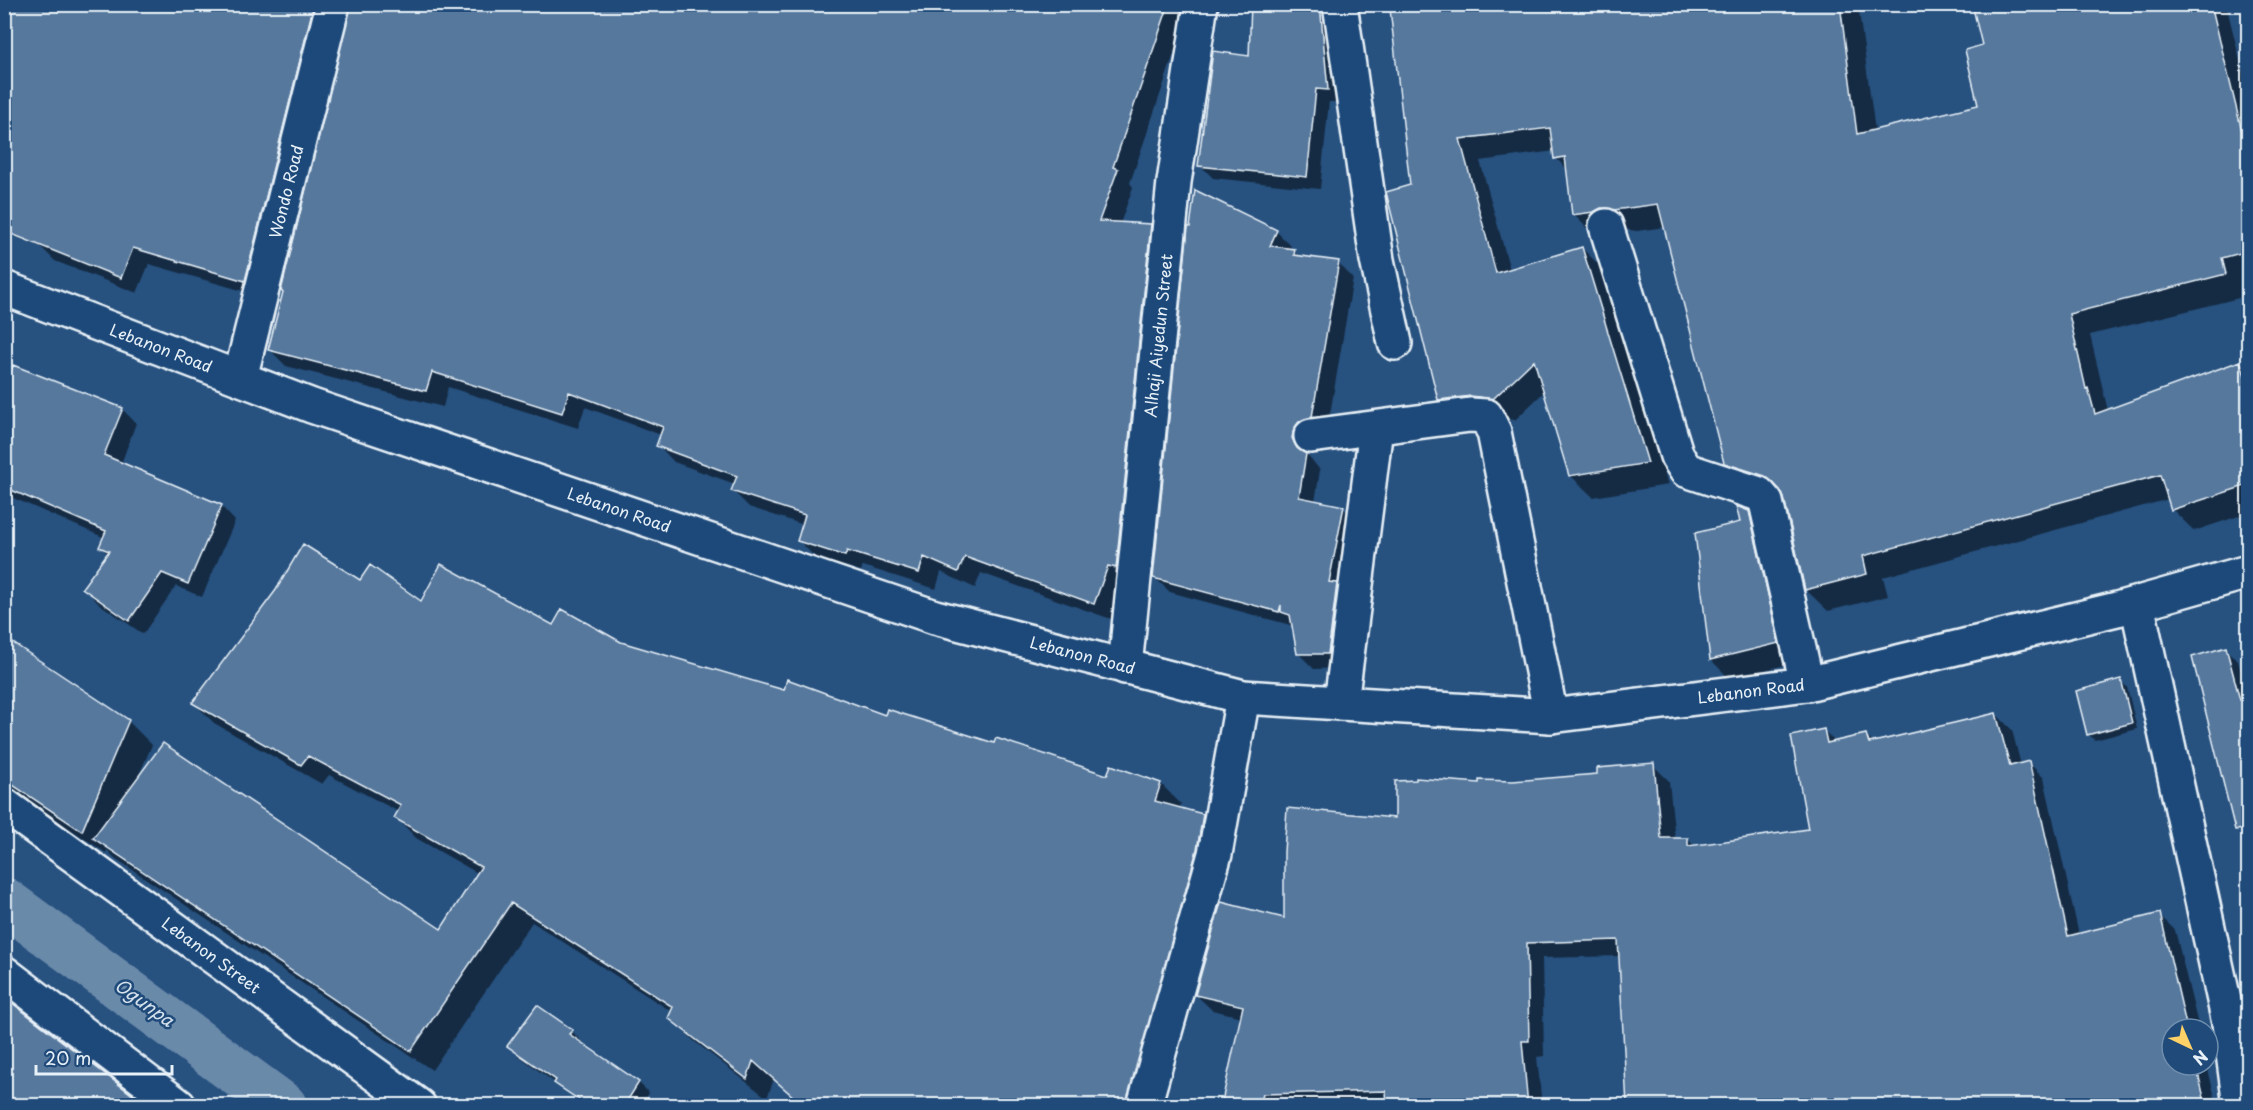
<svg xmlns="http://www.w3.org/2000/svg" width="2253" height="1110" viewBox="0 0 2253 1110" font-family="'Playpen Sans',sans-serif">
  <style>
    .shadow { fill: #0007; fill-rule: evenodd }
    .lines { fill: none; stroke-linecap: round; stroke-linejoin: round }
    .canal { stroke: #6b8aaa; stroke-width: 48 }
    .building { fill: #57789d; stroke: #e8f1f8; stroke-width: 1.5 }
    .minor-casing { stroke: #e8f1f8; stroke-width: 38 }
    .major-casing { stroke: #e8f1f8; stroke-width: 38 }
    .minor { stroke: #1f4a7a; stroke-width: 33 }
    .major { stroke: #1f4a7a; stroke-width: 33 }
    .labels { text-anchor: middle; stroke-width: 5; stroke-linejoin: round; paint-order: stroke }
    .street-label { font-size: 16px; fill: #e8f1f8; stroke: #1f4a7a }
    .water-label { font-size: 18px; font-style: italic; fill: #d5e2ec; stroke: #1f4a7a }
  </style>
  <rect width="100%" height="100%" fill="#27517f"/>
  <filter id="ink" filterUnits="userSpaceOnUse"><feTurbulence type="fractalNoise" baseFrequency=".0167" numOctaves="2"/><feDisplacementMap in="SourceGraphic" scale="12" xChannelSelector="R" yChannelSelector="G"/><feConvolveMatrix kernelMatrix="1 2 1 2 8 2 1 2 1" color-interpolation-filters="sRGB"/></filter>
  <g filter="url(#ink)">
    <path class="shadow" d="M 4,4 L 340,4 L 261,296 L 149,264 L 137,293 L 55,261 L 41,247 L 16,237 L 4,226 Z
      M 353,4 L 1191,4 L 1130,183 L 1133,187 L 1120,224 L 1150,226 L 1167,242 L 1125,581 L 1111,619 L 981,573 L 975,588 L 941,572 L 936,589 L 863,566 L 861,571 L 815,557 L 799,541 L 804,525 L 749,507 L 733,491 L 735,484 L 674,462 L 658,445 L 661,435 L 585,407 L 578,428 L 448,387 L 443,407 L 286,366 L 269,349 Z
      M 1399,4 L 1858,4 L 1875,131 L 1980,106 L 1984,47 L 1973,4 L 2226,4 L 2248,93 L 2248,278 L 2243,280 L 2247,296 L 2090,335 L 2108,411 L 2240,363 L 2248,372 L 2248,513 L 2194,531 L 2172,509 L 2169,499 L 1883,577 L 1888,596 L 1828,611 L 1806,590 L 1786,497 L 1748,484 L 1726,462 L 1665,227 L 1637,231 L 1623,229 L 1595,236 L 1573,214 L 1568,171 L 1556,158 L 1555,151 L 1480,161 L 1510,270 L 1582,248 L 1604,270 L 1668,485 L 1593,497 L 1571,476 L 1545,391 L 1515,420 L 1494,417 L 1461,421 L 1439,400 L 1391,6 ZM 1741,467 L 1773,477 L 1772,480 L 1741,470 Z
      M 1321,16 L 1334,29 L 1340,102 L 1329,102 L 1320,189 L 1213,178 L 1200,165 L 1250,58 Z
      M 1190,228 L 1276,231 L 1291,246 L 1290,250 L 1294,251 L 1301,258 L 1338,263 L 1353,278 L 1327,432 L 1308,445 L 1307,454 L 1320,470 L 1315,502 L 1343,508 L 1358,523 L 1343,668 L 1314,669 L 1299,654 L 1294,626 L 1170,592 L 1154,577 Z
      M 4,392 L 122,409 L 136,423 L 121,464 L 221,506 L 235,521 L 202,597 L 176,586 L 143,634 L 98,603 L 84,588 L 109,555 L 101,547 L 105,538 L 4,494 Z
      M 1748,512 L 1767,531 L 1797,662 L 1730,679 L 1711,660 L 1696,534 L 1741,523 Z
      M 360,582 L 422,603 L 554,627 L 620,643 L 785,692 L 995,745 L 1108,777 L 1161,784 L 1181,804 L 1179,809 L 1202,816 L 1222,836 L 1150,1106 L 803,1106 L 774,1079 L 767,1098 L 694,1041 L 673,1020 L 674,1013 L 532,922 L 432,1070 L 115,858 L 107,850 L 106,853 L 4,785 L 4,638 L 128,721 L 152,745 L 138,777 L 441,931 L 479,874 L 416,838 L 396,817 L 399,812 L 329,775 L 322,784 L 214,723 L 194,703 Z
      M 2225,649 L 2238,661 L 2245,688 L 2248,687 L 2248,851 L 2230,783 Z
      M 2120,681 L 2127,687 L 2137,729 L 2095,740 L 2088,734 Z
      M 1996,714 L 2012,730 L 2021,765 L 2029,763 L 2044,778 L 2079,935 L 2159,915 L 2175,930 L 2199,1029 L 2172,1029 L 2172,1065 L 2207,1065 L 2217,1106 L 1629,1106 L 1621,956 L 1542,958 L 1544,1056 L 1537,1057 L 1542,1106 L 1223,1106 L 1242,1017 L 1212,1010 L 1196,995 L 1286,919 L 1397,819 L 1480,785 L 1599,776 L 1653,765 L 1669,781 L 1675,839 L 1687,839 L 1695,846 L 1810,831 L 1824,731 L 1836,743 L 1866,735 L 1874,744 Z
      M 572,1031 L 582,1042 L 580,1044 L 639,1083 L 649,1093 L 641,1106 L 586,1106 L 519,1056 L 509,1046 Z"/>
    <g class="lines">
      <path class="canal" d="M 4,901 L 283,1106"/>
    </g>
    <path class="building" d="M 4,4 L 314,4 L 245,281 L 133,248 L 121,278 L 4,231 Z
      M 351,4 L 1169,4 L 1113,167 L 1118,169 L 1099,221 L 1151,224 L 1116,568 L 1108,566 L 1094,604 L 965,557 L 958,572 L 924,557 L 919,573 L 847,551 L 845,556 L 797,541 L 805,515 L 731,491 L 737,476 L 656,446 L 663,427 L 569,392 L 562,413 L 432,372 L 426,391 L 268,350 L 283,292 L 281,291 Z
      M 1251,4 L 1320,4 L 1328,90 L 1316,89 L 1307,177 L 1198,166 L 1213,51 L 1249,56 Z
      M 1424,4 L 1840,4 L 1857,134 L 1978,105 L 1965,50 L 1982,45 L 1972,4 L 2211,4 L 2248,156 L 2248,251 L 2222,258 L 2226,274 L 2069,314 L 2086,389 L 2088,388 L 2095,414 L 2240,361 L 2248,384 L 2248,485 L 2171,510 L 2160,475 L 1863,556 L 1867,574 L 1805,590 L 1784,498 L 1780,490 L 1765,476 L 1724,463 L 1658,204 L 1614,210 L 1601,208 L 1594,212 L 1572,215 L 1565,157 L 1554,159 L 1550,128 L 1460,139 L 1496,273 L 1582,247 L 1648,463 L 1569,476 L 1534,360 L 1493,399 L 1471,396 L 1438,400 L 1386,192 L 1410,185 L 1390,9 Z
      M 1195,190 L 1277,230 L 1270,246 L 1295,249 L 1294,255 L 1339,261 L 1312,417 L 1299,422 L 1294,429 L 1292,438 L 1297,448 L 1306,454 L 1299,497 L 1344,506 L 1329,582 L 1337,583 L 1328,654 L 1297,654 L 1290,615 L 1281,612 L 1281,605 L 1279,612 L 1153,578 L 1188,227 L 1190,227 Z
      M 13,365 L 123,408 L 104,455 L 222,505 L 188,584 L 162,573 L 129,621 L 82,588 L 109,551 L 99,547 L 106,531 L 4,487 L 4,388 Z
      M 1736,506 L 1749,511 L 1779,643 L 1710,660 L 1695,533 L 1740,522 Z
      M 303,544 L 360,580 L 370,565 L 421,601 L 441,564 L 553,625 L 562,609 L 621,642 L 784,690 L 787,679 L 885,715 L 887,709 L 994,743 L 996,738 L 1107,775 L 1111,765 L 1161,783 L 1155,801 L 1203,814 L 1197,850 L 1126,1106 L 804,1106 L 753,1061 L 747,1079 L 668,1018 L 673,1007 L 511,903 L 411,1051 L 93,838 L 163,743 L 441,929 L 481,867 L 394,818 L 401,805 L 308,756 L 301,765 L 192,703 L 276,590 Z
      M 4,637 L 129,720 L 82,831 L 4,779 Z
      M 2226,647 L 2240,700 L 2248,698 L 2248,829 L 2235,830 L 2192,657 Z
      M 2121,679 L 2132,723 L 2087,735 L 2076,691 Z
      M 1996,713 L 2010,766 L 2029,761 L 2068,936 L 2160,913 L 2187,1029 L 2172,1029 L 2172,1065 L 2196,1065 L 2206,1106 L 1627,1106 L 1618,940 L 1527,943 L 1529,1041 L 1522,1041 L 1528,1106 L 1387,1106 L 1386,1091 L 1263,1094 L 1260,1106 L 1221,1106 L 1243,1006 L 1195,995 L 1221,902 L 1284,918 L 1284,852 L 1287,808 L 1395,818 L 1395,781 L 1416,780 L 1416,778 L 1479,783 L 1479,780 L 1513,781 L 1597,774 L 1597,768 L 1654,763 L 1661,838 L 1688,838 L 1688,846 L 1733,840 L 1808,829 L 1791,736 L 1824,729 L 1827,743 L 1866,734 L 1869,743 Z
      M 4,997 L 16,1006 L 147,1106 L 4,1106 Z
      M 537,1005 L 573,1030 L 569,1034 L 639,1082 L 624,1106 L 588,1106 L 554,1083 L 556,1080 L 507,1046 Z"/>
    <g class="lines">
      <defs>
        <g id="minor">
          <path d="M 1340,4 L 1377,260 L 1395,343"/>
          <path d="M 1606,226 L 1677,456 L 1686,470 L 1759,494 L 1766,502 L 1807,684"/>
          <path id="s1" d="M 240,378 L 333,4"/>
          <path d="M 1311,436 L 1470,415 L 1486,416 L 1494,432 L 1551,716"/>
          <path d="M 2137,604 L 2229,1023 L 2240,1106"/>
          <path id="s2" d="M 1125,667 L 1174,182 L 1201,4"/>
          <path d="M 1341,703 L 1376,428"/>
          <path id="s3" d="M 4,805 L 419,1106"/>
          <path d="M 4,973 L 179,1106"/>
          <path d="M 1144,1106 L 1215,854 L 1243,697"/>
        </g>
        <g id="major">
          <path id="s4" d="M 4,288 L 312,406 L 935,617 L 1243,697 L 1551,716 L 1807,684 L 2117,609 L 2248,572"/>
        </g>
      </defs>
      <use href="#minor" class="minor-casing"/>
      <use href="#major" class="major-casing"/>
      <use href="#minor" class="minor"/>
      <use href="#major" class="major"/>
    </g>
  </g>
  <g class="labels">
    <g class="street-label">
      <text dy="6" stroke="none"><textPath href="#s1" startOffset="192">Wondo Road</textPath></text>
      <text dy="6" stroke="none"><textPath href="#s2" startOffset="333">Alhaji Aiyedun Street</textPath></text>
      <text dy="6" stroke="none"><textPath href="#s4" startOffset="168">Lebanon Road</textPath></text>
      <text dy="6" stroke="none"><textPath href="#s4" startOffset="654">Lebanon Road</textPath></text>
      <text dy="6" stroke="none"><textPath href="#s4" startOffset="1140">Lebanon Road</textPath></text>
      <text dy="6" stroke="none"><textPath href="#s4" startOffset="1816">Lebanon Road</textPath></text>
      <text dy="6" stroke="none"><textPath href="#s3" startOffset="256">Lebanon Street</textPath></text>
    </g>
    <g class="water-label">
      <text transform="translate(144 1003) rotate(36)" y="6">Ogunpa</text>
    </g>
  </g>
  <rect width="2253" height="1110" fill="none" stroke="#1f4a7a" stroke-width="24"/>
  <rect x="12" y="12" width="2229" height="1086" fill="none" stroke="#e8f1f8" stroke-width="2" filter="url(#ink)"/>
  <g transform="translate(2190 1047) rotate(136)"><circle r="28" fill="#1f4a7a" stroke="#6f8dac" stroke-width="1.5"/>
  <path d="M0-4.5L10 22L0 15L-10 22Z" fill="#ffd166"/>
  <text y="-9" font-size="16" font-weight="bold" text-anchor="middle" fill="#e8f1f8">N</text>
  </g>
  <path d="M36 1065v9h136v-9" fill="none" stroke="#e8f1f8" stroke-width="3"/>
  <text x="45" y="1065" font-size="18" fill="#e8f1f8" stroke="#1f4a7a" stroke-width="4.5" paint-order="stroke">20 m</text>
</svg>
